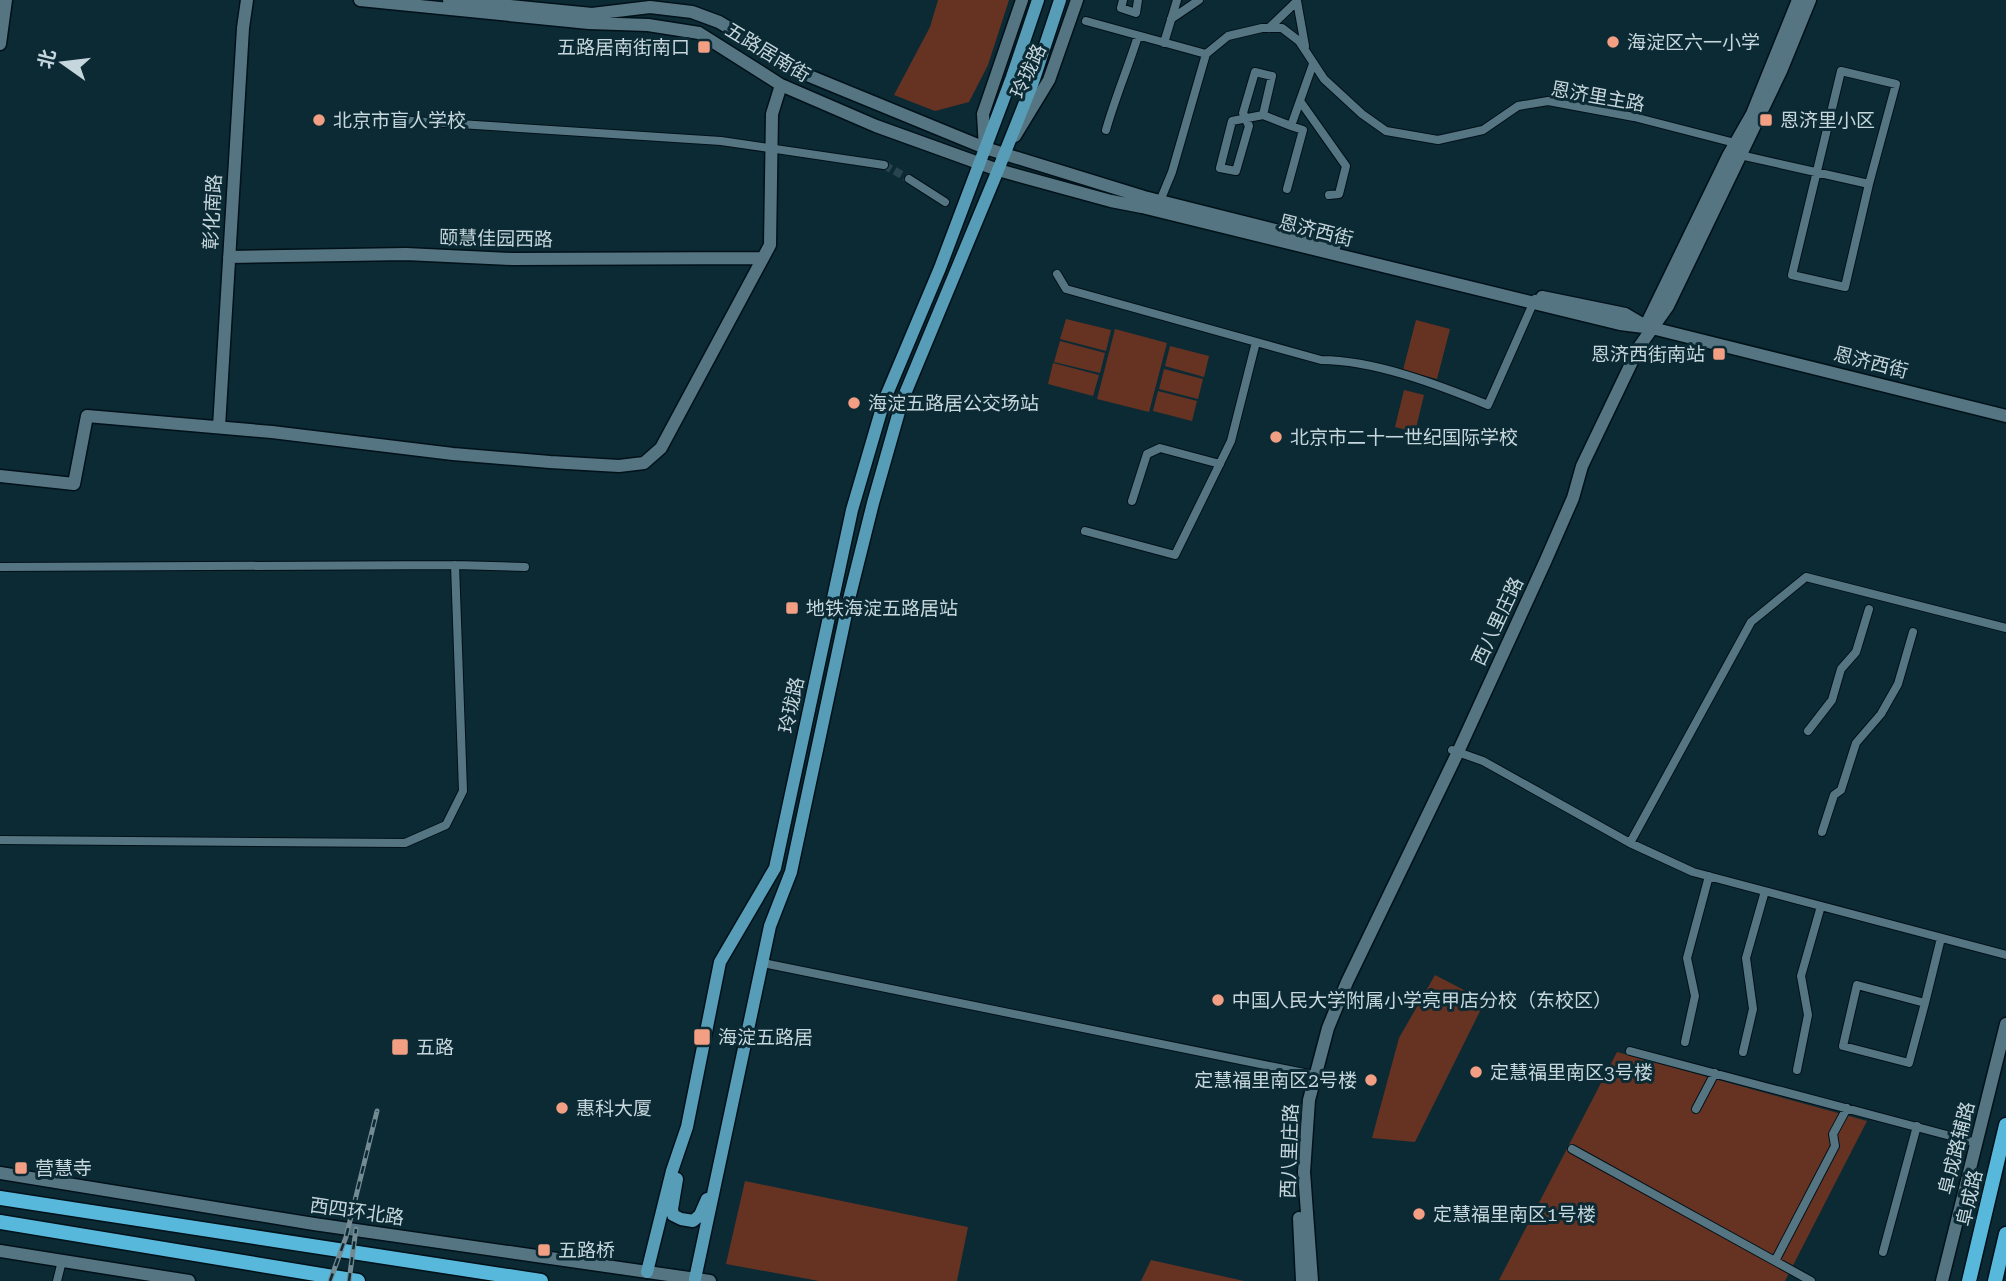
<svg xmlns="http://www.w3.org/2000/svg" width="2006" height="1281" viewBox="0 0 2006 1281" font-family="'Roboto Serif','Noto Sans SC',serif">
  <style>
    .green { fill: #632 }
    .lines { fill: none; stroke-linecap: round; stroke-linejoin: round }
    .street-tunnel { stroke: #28444d; stroke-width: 8; stroke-dasharray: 8 4; stroke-linecap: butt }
    .street-casing { stroke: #001119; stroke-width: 10 }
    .secondary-casing { stroke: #001119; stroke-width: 15 }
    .primary-casing { stroke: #001119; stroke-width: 15 }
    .highway-casing { stroke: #001119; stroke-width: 17 }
    .street { stroke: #567582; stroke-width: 8 }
    .secondary { stroke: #567582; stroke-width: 12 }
    .primary { stroke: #579db7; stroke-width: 12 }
    .highway { stroke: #57b8db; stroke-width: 14 }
    .rail-casing { stroke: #758b93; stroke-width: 5 }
    .rail { stroke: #0c2a34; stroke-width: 2.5; stroke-dasharray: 8; stroke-linecap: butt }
    .poi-dot { fill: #f39f84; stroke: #0c2a34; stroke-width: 2.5 }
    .labels { text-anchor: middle; stroke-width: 6; stroke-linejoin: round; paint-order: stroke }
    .poi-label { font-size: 19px; fill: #c6d6dd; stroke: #0c2a34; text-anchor: start }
    .street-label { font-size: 19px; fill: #c6d6dd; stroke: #0c2a34 }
  </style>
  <rect width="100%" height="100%" fill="#0c2a34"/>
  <path class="green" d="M 938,0 L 1009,0 L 988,65 L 969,102 L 935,111 L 894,95 L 930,27 Z
    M 1066,319 L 1111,330 L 1106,351 L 1060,339 Z
    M 1416,320 L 1450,329 L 1437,379 L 1403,370 Z
    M 1115,329 L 1167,343 L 1149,412 L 1097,399 Z
    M 1060,341 L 1105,353 L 1100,373 L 1054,362 Z
    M 1170,346 L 1209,356 L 1204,377 L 1165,366 Z
    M 1053,363 L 1099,375 L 1093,396 L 1048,384 Z
    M 1164,369 L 1203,379 L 1198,399 L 1159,389 Z
    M 1404,390 L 1424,395 L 1415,432 L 1395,427 Z
    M 1158,391 L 1197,401 L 1192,421 L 1153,411 Z
    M 1435,975 L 1485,1001 L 1415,1142 L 1372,1138 L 1399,1038 Z
    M 1617,1052 L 1867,1121 L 1785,1281 L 1499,1280 Z
    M 745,1181 L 968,1227 L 957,1281 L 819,1281 L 726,1264 Z
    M 1151,1260 L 1244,1281 L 1141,1281 Z"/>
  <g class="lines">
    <path class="street-tunnel" d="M 884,165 L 909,179"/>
    <defs>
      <path id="street" d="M 1123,0 L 1121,8 L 1136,13 L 1138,0
        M 1171,19 L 1199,0
        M 1086,21 L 1206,54
        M 1269,28 L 1297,1 L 1305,46
        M 1164,43 L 1177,0
        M 1300,101 L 1346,166 L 1339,194 L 1329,195
        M 1263,115 L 1232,121 L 1220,168 L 1236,171 L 1249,126 L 1243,113 L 1255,72 L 1272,76 L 1263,115 L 1291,126 L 1313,64
        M 398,120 L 721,141 L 884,165
        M 1106,130 C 1115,98 1128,68 1138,36
        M 1740,155 L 1869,184 L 1896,84 L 1841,71 L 1792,275 L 1845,287 L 1869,184
        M 909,179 L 945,202
        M 1287,189 L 1303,130 L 1291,126
        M 1160,201 L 1172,172 L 1206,54 L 1228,36 L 1262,28 L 1282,28 L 1299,41 L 1324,79 L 1362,114 L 1386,131 L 1438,140 L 1483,130 L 1518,106 L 1548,101 L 1634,117 L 1735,143
        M 1057,274 L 1066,289 L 1321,360 C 1374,360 1439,385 1488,405 L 1535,299
        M 1132,501 L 1147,454 L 1160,448 L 1220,464
        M 1085,531 L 1175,555 L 1231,441 L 1256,342
        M 0,567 L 455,565 L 525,567
        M 1808,731 L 1832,700 L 1841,669 L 1856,652 L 1869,609
        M 1452,750 L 1483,761 L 1630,843 L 1693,872 L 2006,955
        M 1822,832 L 1834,795 L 1841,790 L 1856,743 L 1881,714 L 1898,684 L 1913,632
        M 0,840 L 405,843 L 446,825 L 463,791 L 455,565
        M 1630,843 L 1751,622 L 1806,577 L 2006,628
        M 763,963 L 1314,1075
        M 1925,1003 L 1909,1063 L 1843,1046 L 1857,985 L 1925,1003 L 1941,938
        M 1685,1042 L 1695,996 L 1687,958 L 1709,876
        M 1630,1051 L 1977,1143
        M 1743,1052 L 1753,1009 L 1746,958 L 1765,891
        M 1797,1070 L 1808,1015 L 1801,976 L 1821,906
        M 1696,1109 L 1715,1073
        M 1572,1149 L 1811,1281
        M 1883,1252 L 1917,1126
        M 1775,1261 L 1835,1146 L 1833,1134 L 1847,1108
        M 57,1281 L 62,1261"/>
      <path id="secondary" d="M 360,0 L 589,23 L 648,25 L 699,33 L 781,85 L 876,126 L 998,170 L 1111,201 L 1142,207 L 1620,324 L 1652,328 L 2006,416
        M 449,0 L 592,14 L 650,7 L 692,12 L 719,22 L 807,75 L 985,148 L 1144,197 L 1335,245
        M 0,44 L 6,0
        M 1015,136 L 1049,80 L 1077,0
        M 985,148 L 983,114 L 1022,0
        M 229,257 L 406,254 L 512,259 L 762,258
        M 1542,297 L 1625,314 L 1642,324
        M 1645,327 L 1728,156 L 1752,114 L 1798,0
        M 219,427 L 243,28 L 247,0
        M 0,476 L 74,484 L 87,416 L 272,432 L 453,454 L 550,462 L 619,466 L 644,463 L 661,448 L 770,245 L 772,114 L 781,85
        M 0,1173 L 314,1224 L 710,1281
        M 1299,1218 L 1302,1281
        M 0,1251 L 189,1281
        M 1312,1281 L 1304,1172 L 1309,1100 L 1328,1028 L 1347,982 L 1458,752 L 1545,562 L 1573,498 L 1582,466 L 1639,347 L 1668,306 L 1781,71 L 1810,0
        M 1942,1281 L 2006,1024"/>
      <path id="primary" d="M 677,1179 L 672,1209 L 673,1215 L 681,1219 L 693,1221 L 700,1215 L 707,1199
        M 647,1272 L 672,1171 L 687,1127 L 720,962 L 775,868 L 852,510 L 884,401 L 940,268 L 1012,77 L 1038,0
        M 695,1279 L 770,926 L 791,872 L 850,595 L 873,503 L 902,401 L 998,170 L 1032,85 L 1060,0"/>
      <path id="highway" d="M 0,1198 L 541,1281
        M 0,1222 L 358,1281
        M 1969,1281 L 2006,1125
        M 1995,1281 L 2006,1234"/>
    </defs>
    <use href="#street" class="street-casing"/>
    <use href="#secondary" class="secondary-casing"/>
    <use href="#primary" class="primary-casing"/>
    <use href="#highway" class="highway-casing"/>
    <use href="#street" class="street"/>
    <use href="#secondary" class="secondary"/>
    <use href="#primary" class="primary"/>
    <use href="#highway" class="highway"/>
    <defs>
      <path id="rail" d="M 330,1281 L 346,1237 L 377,1111
        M 349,1281 L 356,1229"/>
    </defs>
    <use href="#rail" class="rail-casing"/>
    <use href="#rail" class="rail"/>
  </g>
  <g class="poi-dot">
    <circle cx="1613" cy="42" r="7"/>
    <rect x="697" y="40" width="14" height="14" rx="3.5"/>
    <circle cx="319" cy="120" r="7"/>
    <rect x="1759" y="113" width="14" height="14" rx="3.5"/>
    <rect x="1712" y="347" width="14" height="14" rx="3.5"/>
    <circle cx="854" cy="403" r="7"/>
    <circle cx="1276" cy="437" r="7"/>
    <rect x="785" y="601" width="14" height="14" rx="3.5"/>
    <circle cx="1218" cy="1000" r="7"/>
    <rect x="693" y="1028" width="18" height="18" rx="3.5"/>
    <rect x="391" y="1038" width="18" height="18" rx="3.5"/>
    <circle cx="1476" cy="1072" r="7"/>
    <circle cx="1371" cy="1080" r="7"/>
    <circle cx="562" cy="1108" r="7"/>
    <rect x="14" y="1161" width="14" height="14" rx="3.5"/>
    <circle cx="1419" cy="1214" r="7"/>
    <rect x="537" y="1243" width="14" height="14" rx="3.5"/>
  </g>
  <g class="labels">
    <g class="poi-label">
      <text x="1627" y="49">海淀区六一小学</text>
      <text x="690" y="54" text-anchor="end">五路居南街南口</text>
      <text x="333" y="127">北京市盲人学校</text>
      <text x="1780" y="127">恩济里小区</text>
      <text x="1705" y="361" text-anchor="end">恩济西街南站</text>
      <text x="868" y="410">海淀五路居公交场站</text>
      <text x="1290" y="444">北京市二十一世纪国际学校</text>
      <text x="806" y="615">地铁海淀五路居站</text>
      <text x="1232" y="1007">中国人民大学附属小学亮甲店分校（东校区）</text>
      <text x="718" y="1044">海淀五路居</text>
      <text x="416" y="1054">五路</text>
      <text x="1490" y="1079">定慧福里南区3号楼</text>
      <text x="1357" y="1087" text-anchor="end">定慧福里南区2号楼</text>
      <text x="576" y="1115">惠科大厦</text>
      <text x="35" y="1175">营慧寺</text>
      <text x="1433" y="1221">定慧福里南区1号楼</text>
      <text x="558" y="1257">五路桥</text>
    </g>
    <g class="street-label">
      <text transform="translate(768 52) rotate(31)" y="7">五路居南街</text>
      <text transform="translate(1028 71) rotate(-65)" y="7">玲珑路</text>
      <text transform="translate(1598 96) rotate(10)" y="7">恩济里主路</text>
      <text transform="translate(212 212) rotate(-87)" y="7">彰化南路</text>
      <text transform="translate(1316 230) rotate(14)" y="7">恩济西街</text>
      <text transform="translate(496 238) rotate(1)" y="7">颐慧佳园西路</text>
      <text transform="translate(1871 362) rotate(14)" y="7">恩济西街</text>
      <text transform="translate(1497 621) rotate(-65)" y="7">西八里庄路</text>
      <text transform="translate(791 705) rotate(-78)" y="7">玲珑路</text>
      <text transform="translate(1956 1148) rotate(-76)" y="7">阜成路辅路</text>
      <text transform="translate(1289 1151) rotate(-88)" y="7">西八里庄路</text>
      <text transform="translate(1969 1198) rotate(-77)" y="7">阜成路</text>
      <text transform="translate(357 1211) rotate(8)" y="7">西四环北路</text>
    </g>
  </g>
  <g transform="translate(63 63) rotate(284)" stroke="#0c2a34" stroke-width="5" paint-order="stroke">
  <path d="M0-5L12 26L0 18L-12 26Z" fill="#c6d6dd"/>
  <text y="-10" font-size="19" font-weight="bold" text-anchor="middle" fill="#c6d6dd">北</text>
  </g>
</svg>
